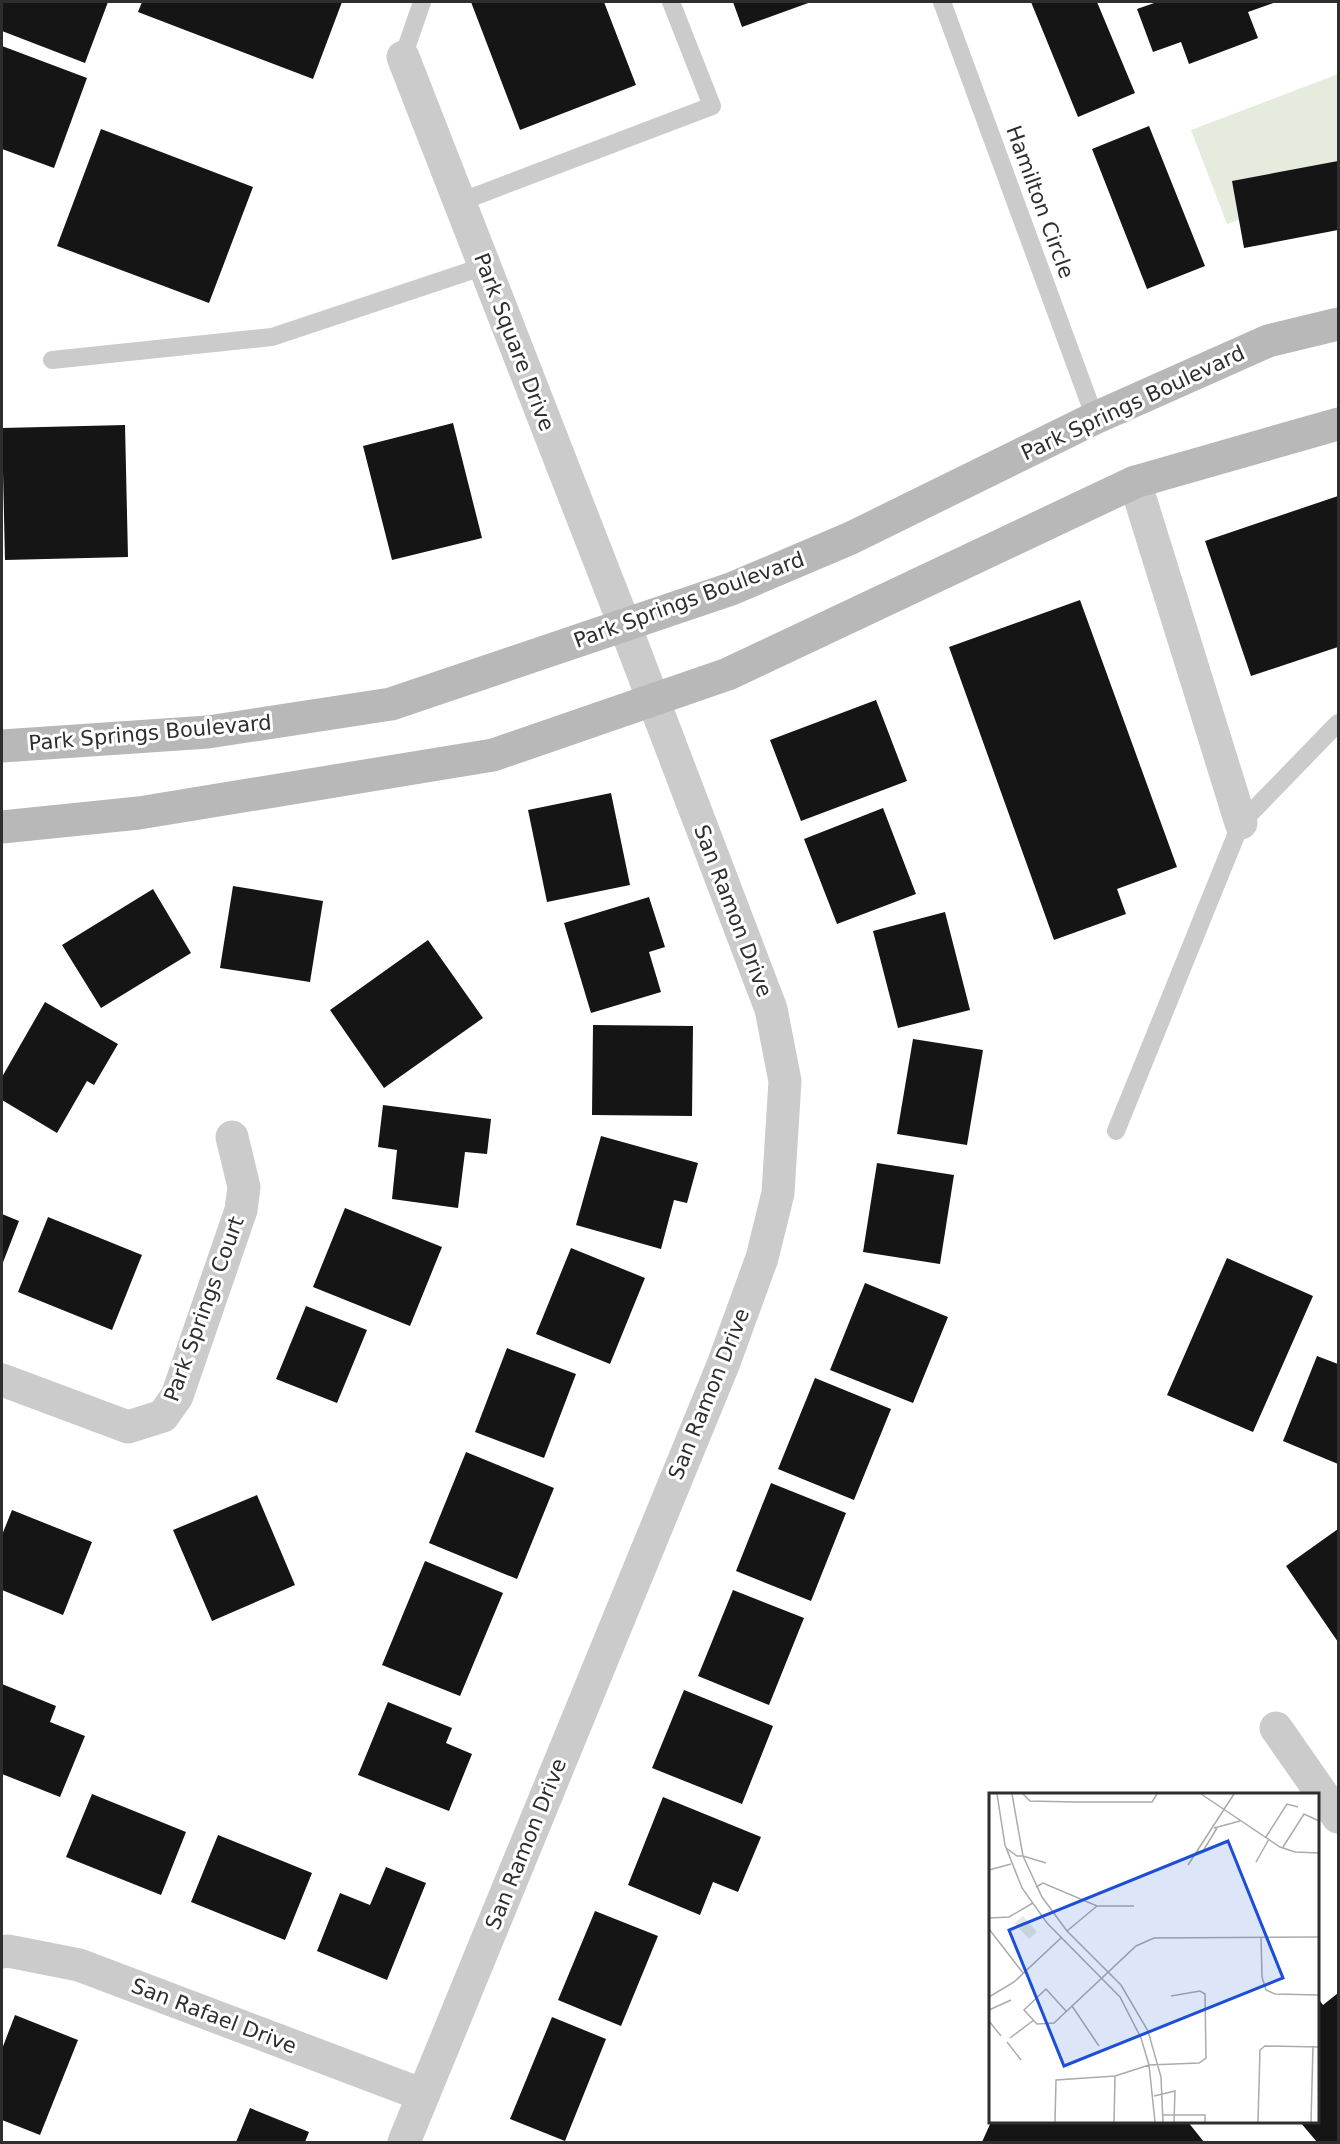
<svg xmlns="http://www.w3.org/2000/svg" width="1340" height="2144" viewBox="0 0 1340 2144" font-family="'DejaVu Sans',sans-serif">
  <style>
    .green { fill: #e5ebdd }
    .building { fill: #151515 }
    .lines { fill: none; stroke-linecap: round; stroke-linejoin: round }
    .service { stroke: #cbcbcb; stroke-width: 18 }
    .minor { stroke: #cbcbcb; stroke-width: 33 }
    .secondary { stroke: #b8b8b8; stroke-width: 33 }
    .labels { text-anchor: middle; stroke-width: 6; stroke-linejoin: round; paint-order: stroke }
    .street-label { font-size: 21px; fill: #2e2e2e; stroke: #fff }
    .inset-road { fill: none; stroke: #ababab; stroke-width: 1.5 }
    .view { fill: #1d4ed8; fill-opacity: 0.15; stroke: #1d4ed8; stroke-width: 3 }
    .inset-edge { fill: none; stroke: #2e2e2e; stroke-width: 3 }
  </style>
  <rect width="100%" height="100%" fill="#fff"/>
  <path class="green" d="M 1338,74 L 1338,184 L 1227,224 L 1191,130 Z"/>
  <path class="building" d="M 2,2 L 108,2 L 85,63 L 2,31 Z
    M 142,2 L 342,2 L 313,79 L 138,12 Z
    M 471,2 L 604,2 L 636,85 L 520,130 Z
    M 733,2 L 811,2 L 742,27 Z
    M 1031,2 L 1097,2 L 1135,93 L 1078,117 Z
    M 1157,2 L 1276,2 L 1248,12 L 1258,38 L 1189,64 L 1181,42 L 1153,52 L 1137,9 Z
    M 2,46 L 87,78 L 54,168 L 2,149 Z
    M 1149,126 L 1205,266 L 1147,289 L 1092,149 Z
    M 101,129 L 253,187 L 209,303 L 57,246 Z
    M 1338,161 L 1338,230 L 1244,248 L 1232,181 Z
    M 453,423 L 482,538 L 392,560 L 363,446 Z
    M 125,425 L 128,557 L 5,560 L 2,428 Z
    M 1338,496 L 1338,647 L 1251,676 L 1205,541 Z
    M 1080,600 L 1177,867 L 1117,889 L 1126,914 L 1054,940 L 949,647 Z
    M 876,700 L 907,781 L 801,821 L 770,740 Z
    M 611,793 L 630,885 L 547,902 L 528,810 Z
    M 883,808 L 916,894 L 837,924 L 804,839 Z
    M 233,886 L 323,901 L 310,982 L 220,968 Z
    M 153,889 L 191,953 L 101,1008 L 62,945 Z
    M 649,897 L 665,947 L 649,952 L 661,992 L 591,1013 L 564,923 Z
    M 945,912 L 970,1010 L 898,1028 L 873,931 Z
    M 428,940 L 483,1018 L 384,1088 L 330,1010 Z
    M 45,1002 L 118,1044 L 94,1085 L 87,1081 L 57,1133 L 2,1100 L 2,1077 Z
    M 593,1025 L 693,1026 L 692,1116 L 592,1115 Z
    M 913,1039 L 983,1050 L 967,1145 L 897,1134 Z
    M 383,1105 L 491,1119 L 487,1154 L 465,1152 L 458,1208 L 392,1199 L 397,1150 L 378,1147 Z
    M 601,1136 L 698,1163 L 687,1203 L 674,1200 L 661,1249 L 576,1225 Z
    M 877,1163 L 954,1175 L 940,1264 L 863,1252 Z
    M 345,1208 L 442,1247 L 410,1326 L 313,1287 Z
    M 2,1214 L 19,1221 L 2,1265 Z
    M 48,1217 L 142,1255 L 112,1330 L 18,1292 Z
    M 571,1248 L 645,1278 L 610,1364 L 536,1334 Z
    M 1227,1258 L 1313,1296 L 1253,1432 L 1167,1395 Z
    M 865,1283 L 948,1317 L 913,1403 L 830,1370 Z
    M 306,1306 L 367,1330 L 337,1403 L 276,1379 Z
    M 507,1348 L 576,1374 L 544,1458 L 475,1432 Z
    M 1317,1356 L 1338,1364 L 1338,1464 L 1283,1441 Z
    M 815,1378 L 891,1409 L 854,1500 L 778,1469 Z
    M 466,1452 L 554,1488 L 517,1579 L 429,1543 Z
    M 771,1483 L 846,1513 L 811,1601 L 736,1571 Z
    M 257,1495 L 295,1585 L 212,1621 L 173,1530 Z
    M 12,1510 L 92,1542 L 63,1615 L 2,1590 L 2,1535 Z
    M 1338,1529 L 1338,1642 L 1286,1566 Z
    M 425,1561 L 503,1593 L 460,1696 L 382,1665 Z
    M 733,1590 L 804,1618 L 769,1705 L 698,1676 Z
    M 2,1684 L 56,1706 L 50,1722 L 85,1736 L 60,1797 L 2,1774 Z
    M 684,1690 L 773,1726 L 742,1804 L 652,1768 Z
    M 388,1702 L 452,1728 L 446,1743 L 472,1754 L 449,1811 L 358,1775 Z
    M 92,1794 L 186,1832 L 161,1895 L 66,1857 Z
    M 663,1797 L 761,1837 L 738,1892 L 713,1882 L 700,1915 L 628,1885 Z
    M 218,1835 L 312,1873 L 285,1940 L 191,1902 Z
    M 386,1867 L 426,1883 L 387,1980 L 317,1951 L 340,1893 L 370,1905 Z
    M 595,1911 L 658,1936 L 621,2026 L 558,2000 Z
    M 1338,1993 L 1338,2142 L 1317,2142 L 1300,2122 L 1318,2122 L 1318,1998 L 1323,2005 Z
    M 15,2015 L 78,2040 L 40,2135 L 2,2120 L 2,2049 Z
    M 552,2017 L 606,2039 L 565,2141 L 510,2119 Z
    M 250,2108 L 309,2132 L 305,2142 L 236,2142 Z
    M 991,2122 L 1188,2122 L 1204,2142 L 982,2142 Z"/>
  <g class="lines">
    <path class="service" d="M 942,2 L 1095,418
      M 403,57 L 422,2
      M 460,202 L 712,106 L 671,2
      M 52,360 L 272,337 L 485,266
      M 1116,1131 L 1241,823 L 1338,723"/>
    <path class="minor" d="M 403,57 L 625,626 L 771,1009 L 785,1081 L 778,1193 L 762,1258 L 723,1365 L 404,2142
      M 1135,482 L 1241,823
      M 2,1380 L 128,1427 L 163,1416 L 177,1396 L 241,1210 L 244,1187 L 232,1137
      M 1276,1728 L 1338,1817
      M 2,1952 L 8,1951 L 79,1965 L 423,2095"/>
    <path class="secondary" d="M 2,746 L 208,732 L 391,704 L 731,589 L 851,538 L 1095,418 L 1268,341 L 1338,324
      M 2,827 L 139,813 L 493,755 L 728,674 L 1135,482 L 1338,424"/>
  </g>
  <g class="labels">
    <g class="street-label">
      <text transform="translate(1040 202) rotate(70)" y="7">Hamilton Circle</text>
      <text transform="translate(514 342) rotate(69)" y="7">Park Square Drive</text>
      <text transform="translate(1133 403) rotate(-25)" y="7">Park Springs Boulevard</text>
      <text transform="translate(689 600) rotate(-20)" y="7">Park Springs Boulevard</text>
      <text transform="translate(150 733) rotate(-5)" y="7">Park Springs Boulevard</text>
      <text transform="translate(733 911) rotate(69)" y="7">San Ramon Drive</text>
      <text transform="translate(204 1309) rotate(-70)" y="7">Park Springs Court</text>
      <text transform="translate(709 1394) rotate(-68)" y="7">San Ramon Drive</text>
      <text transform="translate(526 1844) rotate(-68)" y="7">San Ramon Drive</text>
      <text transform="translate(214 2016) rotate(21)" y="7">San Rafael Drive</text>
    </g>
  </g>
  <g transform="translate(989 1793)">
    <rect width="330" height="330" fill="#fff"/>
    <path d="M 34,123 L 48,139 L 40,146 L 25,130 Z" fill="#e5ebdd"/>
    <path class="inset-road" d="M 8,1 L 16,52 L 33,95 L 58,130 L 131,204 L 152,245 L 160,272 L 166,329M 23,1 L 34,63 L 53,104 L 78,138 L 132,192 L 159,238 L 172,284 L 174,329M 34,1 L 41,8 L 85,9 L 163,9 L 168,1M 212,1 L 291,54 L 306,59 L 330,60M 225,35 L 251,28M 277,44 L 298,11 L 309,14M 294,54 L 315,21 L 330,28M 17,55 L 28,63 L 34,63M 207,59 L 214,58 L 228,35M 34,63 L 57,70M 267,69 L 280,46M 199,72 L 245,1M 0,77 L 22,71M 47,94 L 54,90 L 108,113 L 145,113M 0,125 L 20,124 L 44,110M 0,136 L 34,180M 78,138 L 108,113M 272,144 L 273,184 L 277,197 L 286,201 L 330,202M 0,204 L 25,189 L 73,144M 83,213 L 110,253M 0,217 L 22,207M 77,218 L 57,196 L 35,217 L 48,231 L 65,230 L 147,153 L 165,145 L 330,144M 0,228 L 12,243M 21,245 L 45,227M 18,249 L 32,267M 126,283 L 160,272 L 210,270 L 217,265 L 216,201 L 211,198 L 182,203M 165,303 L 186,298 L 185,329M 174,322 L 216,322 L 216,329M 66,329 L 67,287 L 126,283 L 125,329M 269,329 L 271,257 L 276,253 L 330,254M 322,329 L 324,253"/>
    <path class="view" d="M 239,48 L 294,185 L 75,273 L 20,137 Z"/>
    <rect width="330" height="330" class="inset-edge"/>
  </g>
  <rect width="1340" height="2144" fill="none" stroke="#2e2e2e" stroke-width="6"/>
</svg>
